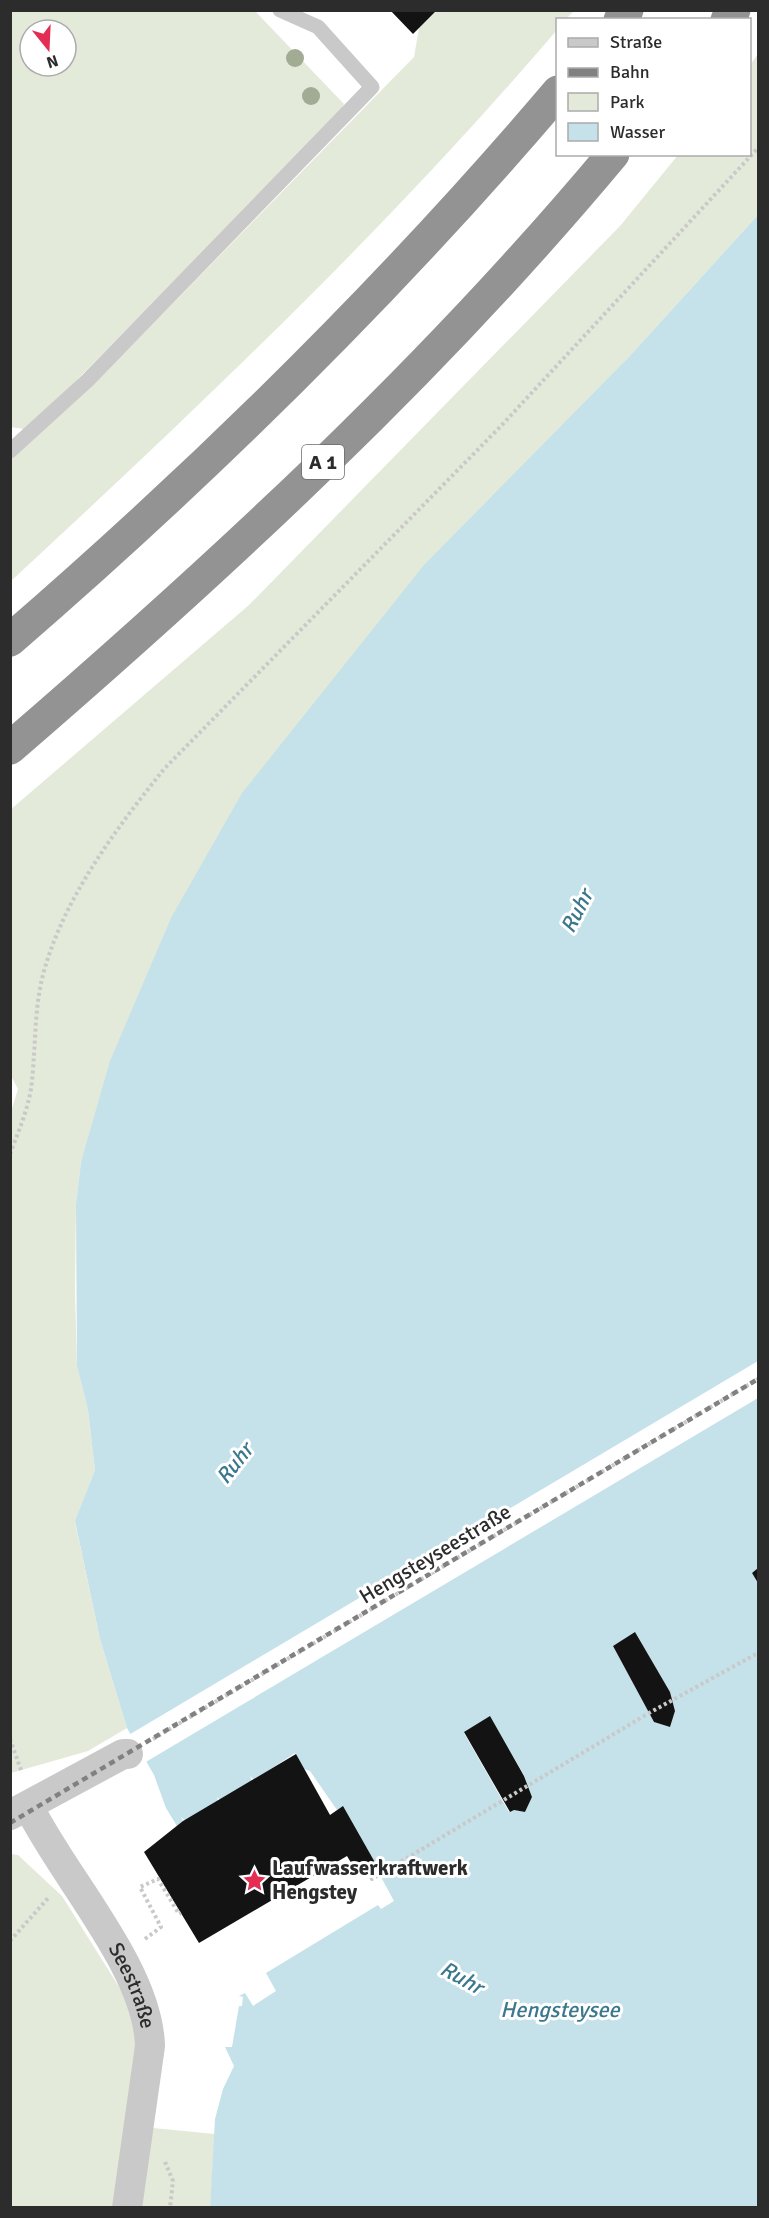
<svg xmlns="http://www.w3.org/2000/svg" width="769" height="2218" viewBox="0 0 769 2218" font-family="Signika,sans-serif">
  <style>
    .green { fill: #e4ead9; fill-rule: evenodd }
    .water { fill: #c5e1ea; fill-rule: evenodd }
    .pier { fill: #fff }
    .building { fill: #131313 }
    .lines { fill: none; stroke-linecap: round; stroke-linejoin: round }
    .path { stroke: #c9c9c9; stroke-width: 4; stroke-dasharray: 3 3; stroke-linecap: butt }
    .lane { stroke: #c9c9c9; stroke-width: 15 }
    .street { stroke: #c9c9c9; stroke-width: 30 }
    .highway { stroke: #939393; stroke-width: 33 }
    .rail { stroke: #818181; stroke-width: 4.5; stroke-dasharray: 6 4.5; stroke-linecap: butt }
    .tree { fill: #a2ab93 }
    .labels { text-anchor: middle; stroke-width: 6; stroke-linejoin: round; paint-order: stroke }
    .shield { fill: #fff; stroke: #6b6b6b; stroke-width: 1.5 }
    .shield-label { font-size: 20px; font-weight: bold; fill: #2c2c2c }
    .street-label { font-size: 21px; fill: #2c2c2c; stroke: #fff }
    .poi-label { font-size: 21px; font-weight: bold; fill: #2c2c2c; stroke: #fff; text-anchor: start }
    .water-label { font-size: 22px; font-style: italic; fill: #3b788d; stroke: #fff }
  </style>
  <rect width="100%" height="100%" fill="#fff"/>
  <path class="green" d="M 10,11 L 255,11 L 344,104 L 341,111 L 66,391 L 24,429 L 10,427 ZM 30,30 L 66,30 L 66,66 L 30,66 Z
    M 437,11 L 574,11 L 566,19 L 558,20 L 557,30 C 389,227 201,405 11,581 L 11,459 L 95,383 L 414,57 L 419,28 Z
    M 758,54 L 758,215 L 627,359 L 92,1129 L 81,1162 L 76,1204 L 75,1291 L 77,1366 L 88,1410 L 95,1470 L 75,1522 L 100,1639 L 127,1728 L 88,1751 L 11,1773 L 10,1115 L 18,1089 L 10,1074 L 10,810 L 249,605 L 620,226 L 678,155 L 750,154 L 750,65 Z
    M 11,1854 L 18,1855 L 62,1896 L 121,1990 L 134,2019 L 153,2128 L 215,2134 L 210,2207 L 11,2208 Z"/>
  <path class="water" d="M 758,215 L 758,1568 L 752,1573 L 758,1583 L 758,2207 L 210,2207 L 215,2119 L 223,2089 L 234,2066 L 225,2047 L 232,2047 L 239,2006 L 242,2006 L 243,1997 L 239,1996 L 245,1993 L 253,2006 L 276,1991 L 266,1973 L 378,1905 L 381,1909 L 394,1901 L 343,1807 L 337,1810 L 310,1771 L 304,1769 L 295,1753 L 254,1780 L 250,1776 L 252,1781 L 220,1800 L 217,1797 L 218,1801 L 185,1820 L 181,1817 L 183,1821 L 177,1826 L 166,1808 L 154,1775 L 127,1728 L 100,1639 L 75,1521 L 95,1470 L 88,1410 L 77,1366 L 76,1204 L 81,1162 L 110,1061 L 171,918 L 242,793 L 424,565 L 627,359 ZM 635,1633 L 670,1692 L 675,1711 L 670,1727 L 654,1722 L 613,1646 ZM 490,1717 L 524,1775 L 532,1797 L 525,1812 L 514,1810 L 509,1812 L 464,1733 Z"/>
  <path class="pier" d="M 758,1361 L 758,1398 L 144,1763 L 127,1736 Z"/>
  <path class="building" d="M 390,10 L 437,10 L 413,34 Z
    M 758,1568 L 758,1583 L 752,1573 Z
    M 635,1632 L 670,1692 L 675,1711 L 670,1727 L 654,1722 L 613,1646 Z
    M 490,1716 L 524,1776 L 532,1797 L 525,1812 L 514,1810 L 510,1812 L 464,1732 Z
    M 296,1754 L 330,1815 L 343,1806 L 377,1866 L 359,1876 L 347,1856 L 199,1943 L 144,1852 L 183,1821 Z"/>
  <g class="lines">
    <path class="path" d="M 10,1154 C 19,1130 30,1105 32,1080 C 36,1043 34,1007 44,971 C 65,896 116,829 164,769 L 501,426 L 758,148
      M 10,1739 L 22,1773
      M 153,1739 L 758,1379
      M 368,1872 L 372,1879 L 649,1713 L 758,1653
      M 145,1939 L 161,1927 L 140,1887 L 158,1879 L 179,1914 L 181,1913
      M 10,1941 L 49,1897
      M 165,2162 L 173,2181 L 170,2208"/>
    <path class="lane" d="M 10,451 L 88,380 L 372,87 L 318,27 L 280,10"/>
    <g class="street">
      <path id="s1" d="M 29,1807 C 63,1877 148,1968 150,2046 L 127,2208"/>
      <path d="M 10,1815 L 123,1754 L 128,1754"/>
    </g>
    <path class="highway" d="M 620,20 L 627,10
      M 727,20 L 734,10
      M 10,640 C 203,473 393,286 558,92
      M 10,748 C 223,564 433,370 613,154"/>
    <path class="rail" d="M 10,1823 L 758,1379"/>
  </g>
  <g class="tree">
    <circle cx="295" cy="58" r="9"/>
    <circle cx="311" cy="96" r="9"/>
  </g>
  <defs>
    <symbol id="sight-bare" viewBox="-9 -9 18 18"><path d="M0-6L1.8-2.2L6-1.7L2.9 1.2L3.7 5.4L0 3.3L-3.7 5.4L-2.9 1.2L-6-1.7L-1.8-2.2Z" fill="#e42d52" stroke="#fff" stroke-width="2.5" paint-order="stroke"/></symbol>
  </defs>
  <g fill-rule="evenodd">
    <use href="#sight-bare" x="238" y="1864" width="33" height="33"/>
  </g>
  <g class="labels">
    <rect class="shield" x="302" y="445" width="42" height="34" rx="4.5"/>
    <g class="shield-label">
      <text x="323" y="469">A 1</text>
    </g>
    <g class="street-label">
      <text transform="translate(435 1554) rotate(-31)" y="7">Hengsteyseestraße</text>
      <text dy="7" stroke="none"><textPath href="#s1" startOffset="207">Seestraße</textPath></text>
    </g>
    <g class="poi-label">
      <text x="272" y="1875">Laufwasserkraftwerk<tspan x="272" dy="24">Hengstey</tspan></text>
    </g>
    <g class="water-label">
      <text transform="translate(576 911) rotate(-63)" y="8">Ruhr</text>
      <text transform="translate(234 1463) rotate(-52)" y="8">Ruhr</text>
      <text transform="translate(462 1977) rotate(29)" y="8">Ruhr</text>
      <text x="560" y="2017">Hengsteysee</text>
    </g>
  </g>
  <rect width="769" height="2218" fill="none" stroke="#2c2c2c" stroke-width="24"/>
  <rect x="556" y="18" width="195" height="138" fill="#ffffff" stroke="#ababab" stroke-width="1.5"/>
  <rect x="568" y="38" width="30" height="9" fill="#c9c9c9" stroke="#ababab" stroke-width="1.5"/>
  <text x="610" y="48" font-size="18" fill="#2c2c2c">Straße</text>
  <rect x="568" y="68" width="30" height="9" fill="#818181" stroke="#ababab" stroke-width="1.5"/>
  <text x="610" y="78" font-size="18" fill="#2c2c2c">Bahn</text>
  <rect x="568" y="93" width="30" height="18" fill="#e4ead9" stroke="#ababab" stroke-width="1.5"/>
  <text x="610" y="108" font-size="18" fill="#2c2c2c">Park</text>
  <rect x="568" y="123" width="30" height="18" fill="#c5e1ea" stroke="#ababab" stroke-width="1.5"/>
  <text x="610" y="138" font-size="18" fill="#2c2c2c">Wasser</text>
  <g transform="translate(48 48) rotate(162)"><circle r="28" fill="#ffffff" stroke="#ababab" stroke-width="1.5"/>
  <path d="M0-4.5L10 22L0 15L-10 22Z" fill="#e42d52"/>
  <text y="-9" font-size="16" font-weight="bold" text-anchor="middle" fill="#2c2c2c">N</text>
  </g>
</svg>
